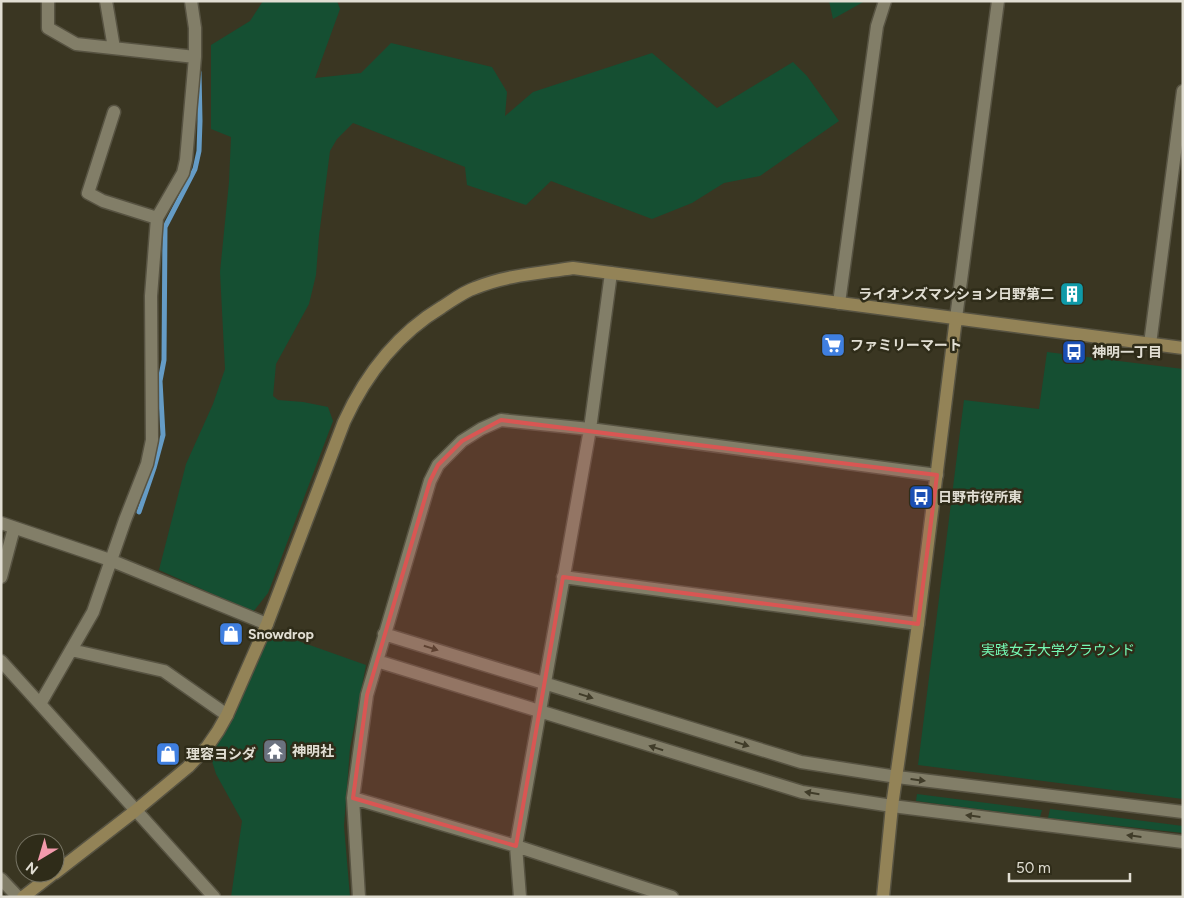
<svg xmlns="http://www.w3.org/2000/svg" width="1184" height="898" viewBox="0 0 1184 898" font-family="Figtree,'Noto Sans JP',sans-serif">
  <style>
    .green { fill: #154f32 }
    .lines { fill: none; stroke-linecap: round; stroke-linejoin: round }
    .stream { stroke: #659cc6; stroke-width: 5 }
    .street-casing { stroke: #575342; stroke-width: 15 }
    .secondary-casing { stroke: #575342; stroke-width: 15 }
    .street { stroke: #827e68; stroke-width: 12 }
    .secondary { stroke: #938357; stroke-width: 12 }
    .oneway { fill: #403c29 }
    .marked { fill: #d95653; fill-opacity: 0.2; stroke: #d95653; stroke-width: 4; stroke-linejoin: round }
    .labels { text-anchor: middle; stroke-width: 5; stroke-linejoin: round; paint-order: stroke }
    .poi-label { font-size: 14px; font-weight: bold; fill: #e1ded3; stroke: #2f2c19; text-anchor: start }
    .park-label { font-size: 14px; fill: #74fab4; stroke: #2f2c19 }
  </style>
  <rect width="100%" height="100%" fill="#3a3622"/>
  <path class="green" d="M 263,1 L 337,1 L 340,9 L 315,78 L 361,73 L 391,43 L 492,67 L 507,92 L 505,116 L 533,92 L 652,53 L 717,108 L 793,62 L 807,76 L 839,121 L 760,176 L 724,183 L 692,203 L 652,219 L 551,181 L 526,205 L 467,185 L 465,167 L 353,123 L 337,139 L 330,151 L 319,236 L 316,275 L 309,304 L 276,364 L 273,396 L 278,400 L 303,402 L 328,407 L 333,421 L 268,593 L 253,612 L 159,570 L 186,464 L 213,404 L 225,369 L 220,272 L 229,182 L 231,137 L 211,129 L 211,45 L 250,21 Z
    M 829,1 L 865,1 L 833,19 Z
    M 1047,352 L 1183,369 L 1183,799 L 918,765 L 964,400 L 1039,409 Z
    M 270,631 L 366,665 L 350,748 L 344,826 L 350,897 L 231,897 L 242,821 L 216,774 L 210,755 Z
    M 917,794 L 1042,810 L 1040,817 L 916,801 Z
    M 1050,809 L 1183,826 L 1183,833 L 1048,818 Z"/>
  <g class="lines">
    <path class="stream" d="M 139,512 L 154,468 L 163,435 L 160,381 L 164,360 L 165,227 L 195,169 L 199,151 L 200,121 L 199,72"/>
    <defs>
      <path id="street" d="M 48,1 L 48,28 L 76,44 L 195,57
        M 106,1 L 114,48
        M 114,112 L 88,193 L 103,201 L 157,218
        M 839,303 L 877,26 L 885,1
        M 956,318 L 998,1
        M 1150,344 L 1183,91
        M 1,523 L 110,560 L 267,624
        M 1,577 L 14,528
        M 563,577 L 918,624
        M 384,634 L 801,762 L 897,777 L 1183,812
        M 71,650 L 164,671 L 227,715
        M 1,661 L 40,704 L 93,612 L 125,520 L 147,464 L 152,440 L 151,296 L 157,218 L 183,173 L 186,160 L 195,57 L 195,28 L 191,1
        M 377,661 L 802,792 L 892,806 L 1183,842
        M 40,704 L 214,897
        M 353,798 L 516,846 L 672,897
        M 1,879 L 18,897
        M 359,897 L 353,798 L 367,695 L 430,481 L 438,465 L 462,441 L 481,429 L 501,420 L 590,429 L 937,475
        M 520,897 L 516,846 L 590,429 L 611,273"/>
      <path id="secondary" d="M 55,873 L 135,811 L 188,767 L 207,747 L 218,731 L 227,715 L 267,624 L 344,422 C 366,374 397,334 442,307 C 453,300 463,292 475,288 C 506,275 541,273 573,268 L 1183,348
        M 23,897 L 54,873
        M 883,897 L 892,806 L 918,624 L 956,318"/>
    </defs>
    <use href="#street" class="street-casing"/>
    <use href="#secondary" class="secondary-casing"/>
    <use href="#street" class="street"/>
    <use href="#secondary" class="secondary"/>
  </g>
  <defs><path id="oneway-solid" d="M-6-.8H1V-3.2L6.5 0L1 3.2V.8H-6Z" transform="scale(1.25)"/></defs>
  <g class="oneway">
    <use href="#oneway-solid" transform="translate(431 648) rotate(17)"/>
    <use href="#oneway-solid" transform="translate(586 696) rotate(17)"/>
    <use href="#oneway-solid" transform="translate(742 744) rotate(17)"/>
    <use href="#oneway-solid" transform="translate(656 748) rotate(-163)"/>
    <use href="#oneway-solid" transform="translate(918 780) rotate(7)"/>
    <use href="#oneway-solid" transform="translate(812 793) rotate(-171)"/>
    <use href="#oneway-solid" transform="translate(973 816) rotate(-173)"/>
    <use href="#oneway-solid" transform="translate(1134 836) rotate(-173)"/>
  </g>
  <path class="marked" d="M 501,420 L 937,475 L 918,624 L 563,577 L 516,846 L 353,798 L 367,695 L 430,481 L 438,465 L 462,441 Z"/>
  <defs>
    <symbol id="building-square" viewBox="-11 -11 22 22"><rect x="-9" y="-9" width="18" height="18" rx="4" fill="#0f9aa8" stroke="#2f2c19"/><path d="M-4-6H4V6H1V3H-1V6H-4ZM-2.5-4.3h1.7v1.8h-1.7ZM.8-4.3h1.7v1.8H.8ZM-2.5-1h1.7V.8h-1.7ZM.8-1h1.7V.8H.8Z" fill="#fff"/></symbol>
    <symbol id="supermarket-square" viewBox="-11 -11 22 22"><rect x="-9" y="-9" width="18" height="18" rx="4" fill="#3f7fe0" stroke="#2f2c19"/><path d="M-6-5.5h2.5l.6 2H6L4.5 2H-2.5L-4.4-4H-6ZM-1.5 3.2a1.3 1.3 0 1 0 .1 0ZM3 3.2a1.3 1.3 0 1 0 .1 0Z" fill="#fff"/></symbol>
    <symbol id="bus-square" viewBox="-11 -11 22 22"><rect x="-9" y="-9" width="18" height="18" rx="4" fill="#1a4fb4" stroke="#2f2c19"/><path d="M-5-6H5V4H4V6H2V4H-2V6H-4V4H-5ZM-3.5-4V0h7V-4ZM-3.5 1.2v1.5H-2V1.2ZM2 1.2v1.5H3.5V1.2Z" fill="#fff"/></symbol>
    <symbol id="shop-square" viewBox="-11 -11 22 22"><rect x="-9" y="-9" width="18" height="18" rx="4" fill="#3f7fe0" stroke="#2f2c19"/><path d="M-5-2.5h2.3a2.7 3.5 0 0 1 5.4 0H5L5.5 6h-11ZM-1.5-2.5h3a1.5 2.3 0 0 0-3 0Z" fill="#fff"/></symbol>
    <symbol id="temple-square" viewBox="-11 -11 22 22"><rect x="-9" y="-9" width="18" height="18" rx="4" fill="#6b7280" stroke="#2f2c19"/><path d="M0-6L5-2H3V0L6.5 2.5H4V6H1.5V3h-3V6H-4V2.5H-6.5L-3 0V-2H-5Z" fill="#fff"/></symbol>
  </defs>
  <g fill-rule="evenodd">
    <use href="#building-square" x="1058" y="280" width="28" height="28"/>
    <use href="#supermarket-square" x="819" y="331" width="28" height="28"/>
    <use href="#bus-square" x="1060" y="338" width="28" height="28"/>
    <use href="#bus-square" x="907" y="483" width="28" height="28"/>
    <use href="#shop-square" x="217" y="620" width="28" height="28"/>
    <use href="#temple-square" x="261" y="737" width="28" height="28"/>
    <use href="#shop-square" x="154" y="740" width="28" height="28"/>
  </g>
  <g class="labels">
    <g class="poi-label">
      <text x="1054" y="299" text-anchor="end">ライオンズマンション日野第二</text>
      <text x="850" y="350">ファミリーマート</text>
      <text x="1092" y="357">神明一丁目</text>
      <text x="938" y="502">日野市役所東</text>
      <text x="248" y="639">Snowdrop</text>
      <text x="292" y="756">神明社</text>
      <text x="186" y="759">理容ヨシダ</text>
    </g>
    <g class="park-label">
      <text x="1058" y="655">実践女子大学グラウンド</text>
    </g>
  </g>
  <rect width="1184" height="898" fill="none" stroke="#e1ded3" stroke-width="5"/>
  <g transform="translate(40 858) rotate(218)"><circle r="24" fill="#2f2c19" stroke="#767363"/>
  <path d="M0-4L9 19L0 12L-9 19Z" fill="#f39aac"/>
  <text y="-8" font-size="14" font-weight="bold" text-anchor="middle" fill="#e1ded3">N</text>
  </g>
  <path d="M1009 873v8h121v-8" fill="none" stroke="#e1ded3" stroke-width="2.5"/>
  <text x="1016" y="873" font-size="15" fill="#e1ded3" stroke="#2f2c19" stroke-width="4" paint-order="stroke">50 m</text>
</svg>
